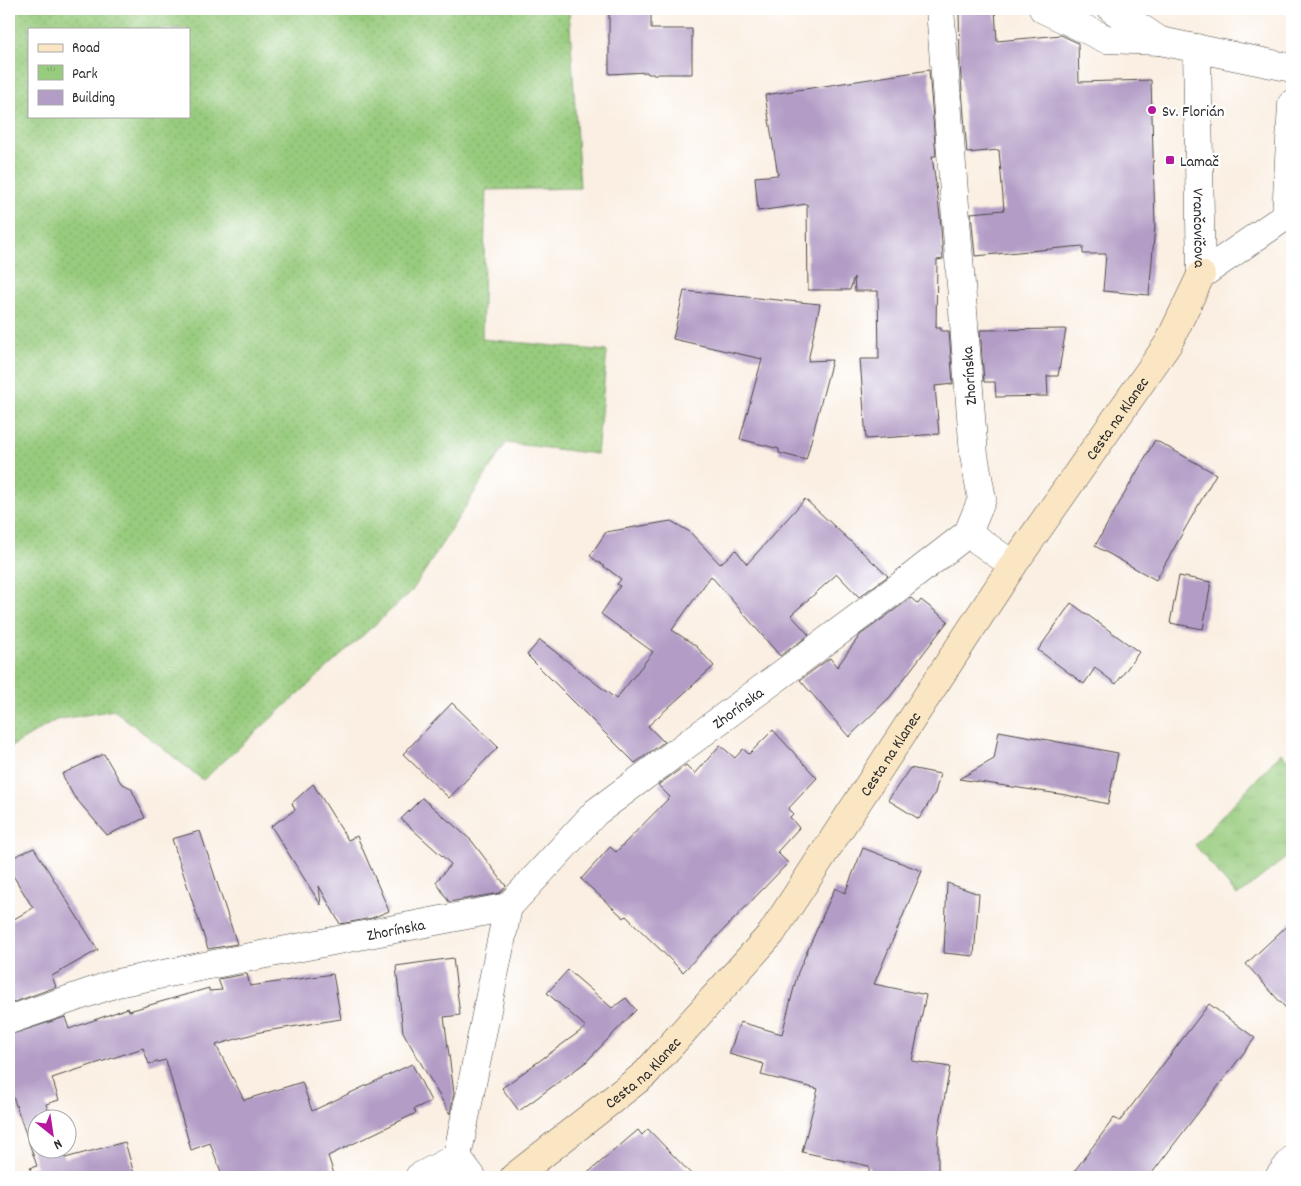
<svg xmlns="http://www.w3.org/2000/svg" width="1301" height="1186" viewBox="0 0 1301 1186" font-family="Dekko,sans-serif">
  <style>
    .grass { fill: url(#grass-dots); stroke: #617b54; fill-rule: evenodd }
    .park { fill: url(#park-tufts); stroke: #617b54 }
    .building { fill: #b39dc6 }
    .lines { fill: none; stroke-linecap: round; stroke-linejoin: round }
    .street-casing { stroke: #4a4846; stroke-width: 29 }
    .secondary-casing { stroke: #4a4846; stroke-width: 29 }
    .street { stroke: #fff; stroke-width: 28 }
    .secondary { stroke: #fbe6c4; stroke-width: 28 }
    .poi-dot { fill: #b5179e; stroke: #fff; stroke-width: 2 }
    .labels { text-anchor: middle; stroke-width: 4.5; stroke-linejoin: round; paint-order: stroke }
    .poi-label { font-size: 16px; fill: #2b2b2b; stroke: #fff; text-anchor: start }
    .street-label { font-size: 16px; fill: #2b2b2b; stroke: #fff }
  </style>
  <defs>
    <pattern id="grass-dots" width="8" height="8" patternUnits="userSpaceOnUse" patternTransform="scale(1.25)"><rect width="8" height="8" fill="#97cb7d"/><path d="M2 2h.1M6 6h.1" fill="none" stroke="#82ae6c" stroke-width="1.8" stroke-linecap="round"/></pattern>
    <pattern id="park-tufts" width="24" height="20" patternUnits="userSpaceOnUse" patternTransform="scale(1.25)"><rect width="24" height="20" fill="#97cb7d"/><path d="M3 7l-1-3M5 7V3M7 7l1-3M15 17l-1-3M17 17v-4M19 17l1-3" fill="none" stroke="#82ae6c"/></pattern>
  </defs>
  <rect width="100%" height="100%" fill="#fff"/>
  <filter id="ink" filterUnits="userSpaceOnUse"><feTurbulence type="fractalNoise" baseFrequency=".02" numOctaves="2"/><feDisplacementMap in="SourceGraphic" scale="10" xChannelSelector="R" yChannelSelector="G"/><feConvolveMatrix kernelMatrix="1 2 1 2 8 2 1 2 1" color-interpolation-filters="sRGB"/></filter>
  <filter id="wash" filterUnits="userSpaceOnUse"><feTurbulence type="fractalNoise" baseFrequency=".0096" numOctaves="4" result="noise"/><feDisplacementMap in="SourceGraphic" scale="20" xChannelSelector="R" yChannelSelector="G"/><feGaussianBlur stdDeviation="1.12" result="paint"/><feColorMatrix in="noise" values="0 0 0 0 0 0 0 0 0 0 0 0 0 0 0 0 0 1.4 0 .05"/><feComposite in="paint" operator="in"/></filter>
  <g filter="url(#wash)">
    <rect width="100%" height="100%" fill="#faefe2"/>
    <path class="grass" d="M 9,9 L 569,9 L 580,188 L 486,190 L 482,339 L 607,351 L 597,454 L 506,443 L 412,591 L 203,780 L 114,710 L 56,720 L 9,748 ZM 29,29 L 189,29 L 189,116 L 29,116 Z"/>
    <path class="park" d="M 1281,753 L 1292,765 L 1292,853 L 1237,896 L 1195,845 Z"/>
    <g id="blocks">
      <path class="building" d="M 609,9 L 651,9 L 651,29 L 692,29 L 692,74 L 648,74 L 647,72 L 609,74 Z
        M 959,9 L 995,9 L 997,41 L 1061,35 L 1078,43 L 1079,82 L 1151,80 L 1155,226 L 1149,295 L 1103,291 L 1106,254 L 1083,254 L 1083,246 L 975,256 L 971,213 L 1004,210 L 999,150 L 967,153 L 960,65 Z
        M 929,70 L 936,156 L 932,156 L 940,215 L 943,259 L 937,260 L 936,328 L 941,328 L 941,331 L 949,331 L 953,384 L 935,386 L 939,434 L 866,439 L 860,359 L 879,359 L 878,291 L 855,291 L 854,277 L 850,290 L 808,290 L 807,204 L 758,211 L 755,177 L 778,175 L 765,95 Z
        M 684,291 L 820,304 L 808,361 L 832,360 L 806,460 L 779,453 L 779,449 L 740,439 L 762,359 L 673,339 Z
        M 1066,329 L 1058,376 L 1047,376 L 1048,396 L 996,397 L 995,382 L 984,382 L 980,330 Z
        M 1155,440 L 1216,474 L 1156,580 L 1095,546 Z
        M 805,499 L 888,576 L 859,597 L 837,574 L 791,615 L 809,635 L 780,656 L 711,576 L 672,630 L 696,646 L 714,666 L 648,726 L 664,742 L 635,763 L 527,655 L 540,640 L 616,699 L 653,652 L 601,614 L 620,586 L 617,584 L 621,579 L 590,556 L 606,532 L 671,521 L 690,532 L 720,564 L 736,550 L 747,564 Z
        M 1179,576 L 1211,582 L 1203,629 L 1170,623 Z
        M 911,598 L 918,604 L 921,600 L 948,621 L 890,697 L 849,737 L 800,680 L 830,658 L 837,667 L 860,635 Z
        M 1071,603 L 1139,652 L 1116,684 L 1095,668 L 1084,684 L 1038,650 Z
        M 452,703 L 498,747 L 449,798 L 403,754 Z
        M 773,730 L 817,778 L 788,809 L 793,814 L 790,817 L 799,828 L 777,852 L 788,863 L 683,972 L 626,916 L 624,918 L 581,879 L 610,847 L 616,852 L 670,797 L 658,785 L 686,765 L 695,774 L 720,745 L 735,758 L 743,749 L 749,754 Z
        M 999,731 L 1118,753 L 1108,804 L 1066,795 L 959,779 L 994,759 Z
        M 104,754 L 121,783 L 131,788 L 145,818 L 107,835 L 73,795 L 62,774 Z
        M 910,768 L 940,774 L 935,793 L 919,819 L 888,800 Z
        M 313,784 L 348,840 L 357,836 L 389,911 L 372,918 L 340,924 L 319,886 L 321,905 L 271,826 L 295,810 L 292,803 Z
        M 422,798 L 471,840 L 506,886 L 500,893 L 449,902 L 436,882 L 451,864 L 401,819 Z
        M 200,831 L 237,944 L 208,949 L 172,839 Z
        M 34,848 L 98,950 L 52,976 L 56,987 L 9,1004 L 9,922 L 33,908 L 9,869 L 9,859 Z
        M 863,848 L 922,871 L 874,984 L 926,995 L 912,1061 L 950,1067 L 938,1134 L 938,1177 L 869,1177 L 869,1166 L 802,1152 L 818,1089 L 761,1075 L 764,1064 L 729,1054 L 740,1022 L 782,1034 L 798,972 L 835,888 L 845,893 Z
        M 947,883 L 979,894 L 974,956 L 944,953 Z
        M 1292,921 L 1292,1015 L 1246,964 Z
        M 453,958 L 460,1015 L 444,1017 L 454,1093 L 450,1114 L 403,1032 L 396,966 Z
        M 568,970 L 612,1008 L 626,998 L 636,1010 L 586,1062 L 519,1111 L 502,1088 L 586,1027 L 547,993 Z
        M 247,974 L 250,986 L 333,974 L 341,1019 L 260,1032 L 216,1045 L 244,1100 L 302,1082 L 312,1111 L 412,1064 L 431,1101 L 414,1109 L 416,1113 L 328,1156 L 335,1177 L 223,1177 L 210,1143 L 191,1150 L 166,1060 L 149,1064 L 143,1048 L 52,1078 L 59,1100 L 46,1104 L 51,1118 L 38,1118 L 38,1148 L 61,1148 L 65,1158 L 125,1142 L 135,1177 L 32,1177 L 30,1168 L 37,1166 L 9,1085 L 9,1035 L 65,1017 L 69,1029 L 128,1008 L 129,1011 L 209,988 L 209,991 L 222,990 L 218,979 Z
        M 1209,1004 L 1255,1038 L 1149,1177 L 1070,1177 L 1114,1118 L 1120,1121 Z
        M 648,1129 L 694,1177 L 583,1177 L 638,1130 L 642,1135 Z"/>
    </g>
  </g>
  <g filter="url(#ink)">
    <use href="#blocks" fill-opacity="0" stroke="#4a4846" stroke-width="1"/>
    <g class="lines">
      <defs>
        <g id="street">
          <path d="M 1043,9 L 1106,39 L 1160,41"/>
          <path d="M 1112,9 L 1160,41 L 1292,68"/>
          <path id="s1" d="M 1197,48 L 1201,275"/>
          <path d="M 1286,216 L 1292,104"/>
          <path d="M 1201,275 L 1286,216 L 1292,214"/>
          <path d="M 968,533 L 1013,565"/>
          <path id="s2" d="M 9,1020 L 117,983 L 508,907 L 596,812 L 895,590 L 968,533 L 982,499 L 974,455 L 940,9"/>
          <path d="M 419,1177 L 457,1157"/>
          <path d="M 472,1177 L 457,1157 L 508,907"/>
          <path d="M 1279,1177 L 1292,1160"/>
        </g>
        <g id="secondary">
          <path id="s3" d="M 514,1177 L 645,1074 L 771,934 L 1013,565 L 1168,344 L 1201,275"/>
        </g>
      </defs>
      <use href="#street" class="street-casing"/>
      <use href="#secondary" class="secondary-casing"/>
      <use href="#street" class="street"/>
      <use href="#secondary" class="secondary"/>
    </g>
  </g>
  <g class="poi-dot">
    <circle cx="1152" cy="110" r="5"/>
    <rect x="1165" y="155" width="10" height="10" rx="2.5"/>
  </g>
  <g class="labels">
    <g class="poi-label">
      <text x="1162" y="116">Sv. Florián</text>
      <text x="1180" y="166">Lamač</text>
    </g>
    <g class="street-label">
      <text dy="6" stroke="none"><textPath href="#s1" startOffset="180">Vrančovičova</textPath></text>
      <text transform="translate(968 376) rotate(-94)" y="6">Zhorínska</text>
      <text dy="6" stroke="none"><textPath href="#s3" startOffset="976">Cesta na Klanec</textPath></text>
      <text dy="6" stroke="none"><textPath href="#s2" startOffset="818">Zhorínska</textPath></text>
      <text dy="6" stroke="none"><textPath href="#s3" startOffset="571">Cesta na Klanec</textPath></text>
      <text dy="6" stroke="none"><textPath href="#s2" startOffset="398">Zhorínska</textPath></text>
      <text dy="6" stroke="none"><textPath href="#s3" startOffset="166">Cesta na Klanec</textPath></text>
    </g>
  </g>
  <rect width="1301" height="1186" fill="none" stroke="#fff" stroke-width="30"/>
  <rect x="28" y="28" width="162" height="90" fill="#ffffff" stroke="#aaaaaa"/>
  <rect x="38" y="44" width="25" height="8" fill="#fbe6c4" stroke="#aaaaaa"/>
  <text x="72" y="52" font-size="15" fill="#2b2b2b">Road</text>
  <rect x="38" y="65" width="25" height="15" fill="url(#park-tufts)" stroke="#aaaaaa"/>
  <text x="72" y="78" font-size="15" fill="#2b2b2b">Park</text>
  <rect x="38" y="90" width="25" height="15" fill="#b39dc6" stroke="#aaaaaa"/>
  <text x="72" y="102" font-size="15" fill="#2b2b2b">Building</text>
  <g transform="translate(52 1134) rotate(150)"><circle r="24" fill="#ffffff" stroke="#aaaaaa"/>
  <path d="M0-4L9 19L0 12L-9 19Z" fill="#b5179e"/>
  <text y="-8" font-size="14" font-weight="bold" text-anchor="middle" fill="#2b2b2b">N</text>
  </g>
</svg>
